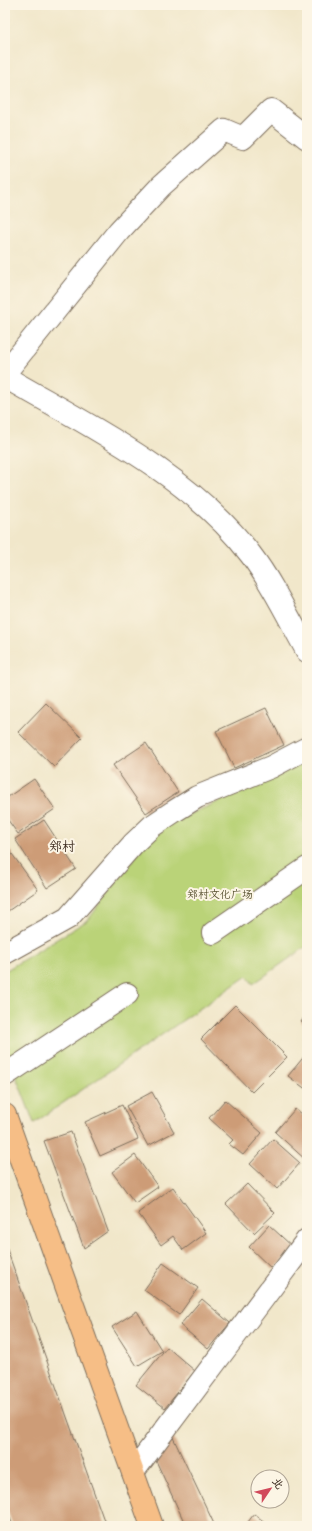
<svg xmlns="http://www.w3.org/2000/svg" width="312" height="1531" viewBox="0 0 312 1531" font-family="Delius,'LXGW WenKai TC',sans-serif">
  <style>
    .green { fill: #bad378; stroke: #7a7e4b }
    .building { fill: #cd9c77 }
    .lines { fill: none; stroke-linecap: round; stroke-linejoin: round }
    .minor-casing { stroke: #7b6c5a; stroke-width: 24 }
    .major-casing { stroke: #7b6c5a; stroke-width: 24 }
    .minor { stroke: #fff; stroke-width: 22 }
    .major { stroke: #f6be86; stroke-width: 22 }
    .labels { text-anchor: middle; stroke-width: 4; stroke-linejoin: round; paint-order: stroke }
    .park-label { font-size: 11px; fill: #5b5434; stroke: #fcf5e5 }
    .quarter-label { font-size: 13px; fill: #3b2a1e; stroke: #fcf5e5 }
  </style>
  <rect width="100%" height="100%" fill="#fcf5e5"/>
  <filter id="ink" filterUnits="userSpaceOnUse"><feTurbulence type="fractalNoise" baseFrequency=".025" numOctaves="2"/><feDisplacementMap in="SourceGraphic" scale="8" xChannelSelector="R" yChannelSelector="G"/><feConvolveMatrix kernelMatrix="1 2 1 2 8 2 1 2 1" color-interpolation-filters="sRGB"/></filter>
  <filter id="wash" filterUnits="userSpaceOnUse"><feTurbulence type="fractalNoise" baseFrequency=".012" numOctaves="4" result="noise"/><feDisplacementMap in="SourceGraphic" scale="16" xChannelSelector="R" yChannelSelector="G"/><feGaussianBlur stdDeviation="0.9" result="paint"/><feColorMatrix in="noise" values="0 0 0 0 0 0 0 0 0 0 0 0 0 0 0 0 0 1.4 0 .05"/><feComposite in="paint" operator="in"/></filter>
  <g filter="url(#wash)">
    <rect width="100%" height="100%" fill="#f1e7ca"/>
    <path class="green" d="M 307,759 L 307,946 L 253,984 L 247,976 L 34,1123 L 5,1048 L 5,971 L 88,920 L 141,849 L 169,823 L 276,777 Z"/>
    <g id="blocks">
      <path class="building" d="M 46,703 L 82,738 L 54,767 L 18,732 Z
        M 266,708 L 284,745 L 234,768 L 216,731 Z
        M 146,743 L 178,792 L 146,813 L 113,765 Z
        M 34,779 L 55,809 L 18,834 L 5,816 L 5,799 Z
        M 44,820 L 76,869 L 47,888 L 15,839 Z
        M 7,847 L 38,890 L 5,913 L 5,849 Z
        M 235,1005 L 287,1057 L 252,1092 L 201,1039 Z
        M 307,1013 L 307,1026 L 301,1022 Z
        M 307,1053 L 307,1090 L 288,1076 Z
        M 152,1092 L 174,1132 L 148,1146 L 126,1106 Z
        M 225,1100 L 262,1133 L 243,1155 L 229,1144 L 233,1140 L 209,1118 Z
        M 122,1105 L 138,1139 L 100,1156 L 85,1122 Z
        M 295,1109 L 307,1119 L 307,1161 L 275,1132 Z
        M 71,1132 L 108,1231 L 84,1248 L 44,1141 Z
        M 273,1139 L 300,1163 L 277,1189 L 250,1164 Z
        M 135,1155 L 158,1187 L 135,1203 L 112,1172 Z
        M 247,1184 L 275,1213 L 254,1233 L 226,1204 Z
        M 173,1187 L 206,1233 L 183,1250 L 173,1236 L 161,1245 L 138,1213 Z
        M 269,1225 L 294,1248 L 273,1270 L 249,1247 Z
        M 5,1244 L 106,1526 L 13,1526 L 5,1505 Z
        M 163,1263 L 198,1288 L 179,1315 L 144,1290 Z
        M 202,1299 L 230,1323 L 208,1349 L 180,1325 Z
        M 137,1311 L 162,1351 L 137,1366 L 112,1327 Z
        M 167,1347 L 195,1371 L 165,1408 L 136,1385 Z
        M 170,1431 L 215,1526 L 186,1526 L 152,1452 Z
        M 254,1514 L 270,1526 L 245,1526 Z"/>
    </g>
  </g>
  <g filter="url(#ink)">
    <use href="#blocks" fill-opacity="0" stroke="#7b6c5a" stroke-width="1"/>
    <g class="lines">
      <defs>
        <path id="minor" d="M 5,373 L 119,231 L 161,186 L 224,130 L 243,138 L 271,110 L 307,138
          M 5,377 C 89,426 191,475 251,555 C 273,584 289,619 307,651
          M 213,933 L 307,868
          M 5,953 L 68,918 L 134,843 L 152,826 L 173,812 L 197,797 L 271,767 L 307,748
          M 5,1075 L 127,994
          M 133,1472 L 307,1240"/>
        <path id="major" d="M 5,1115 L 152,1526"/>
      </defs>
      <use href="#minor" class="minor-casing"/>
      <use href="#major" class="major-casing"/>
      <use href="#minor" class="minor"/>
      <use href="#major" class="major"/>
    </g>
  </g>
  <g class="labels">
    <g class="park-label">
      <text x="220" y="898">郑村文化广场</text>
    </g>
    <g class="quarter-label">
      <text x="62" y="851">郑村</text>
    </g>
  </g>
  <rect width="312" height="1531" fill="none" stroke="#fcf5e5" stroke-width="20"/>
  <g transform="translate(270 1489) rotate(55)"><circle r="19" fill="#fcf5e5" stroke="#afa495"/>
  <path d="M0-3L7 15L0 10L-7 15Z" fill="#d1495b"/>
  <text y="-6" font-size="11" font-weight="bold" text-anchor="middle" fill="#3b2a1e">北</text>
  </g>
</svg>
